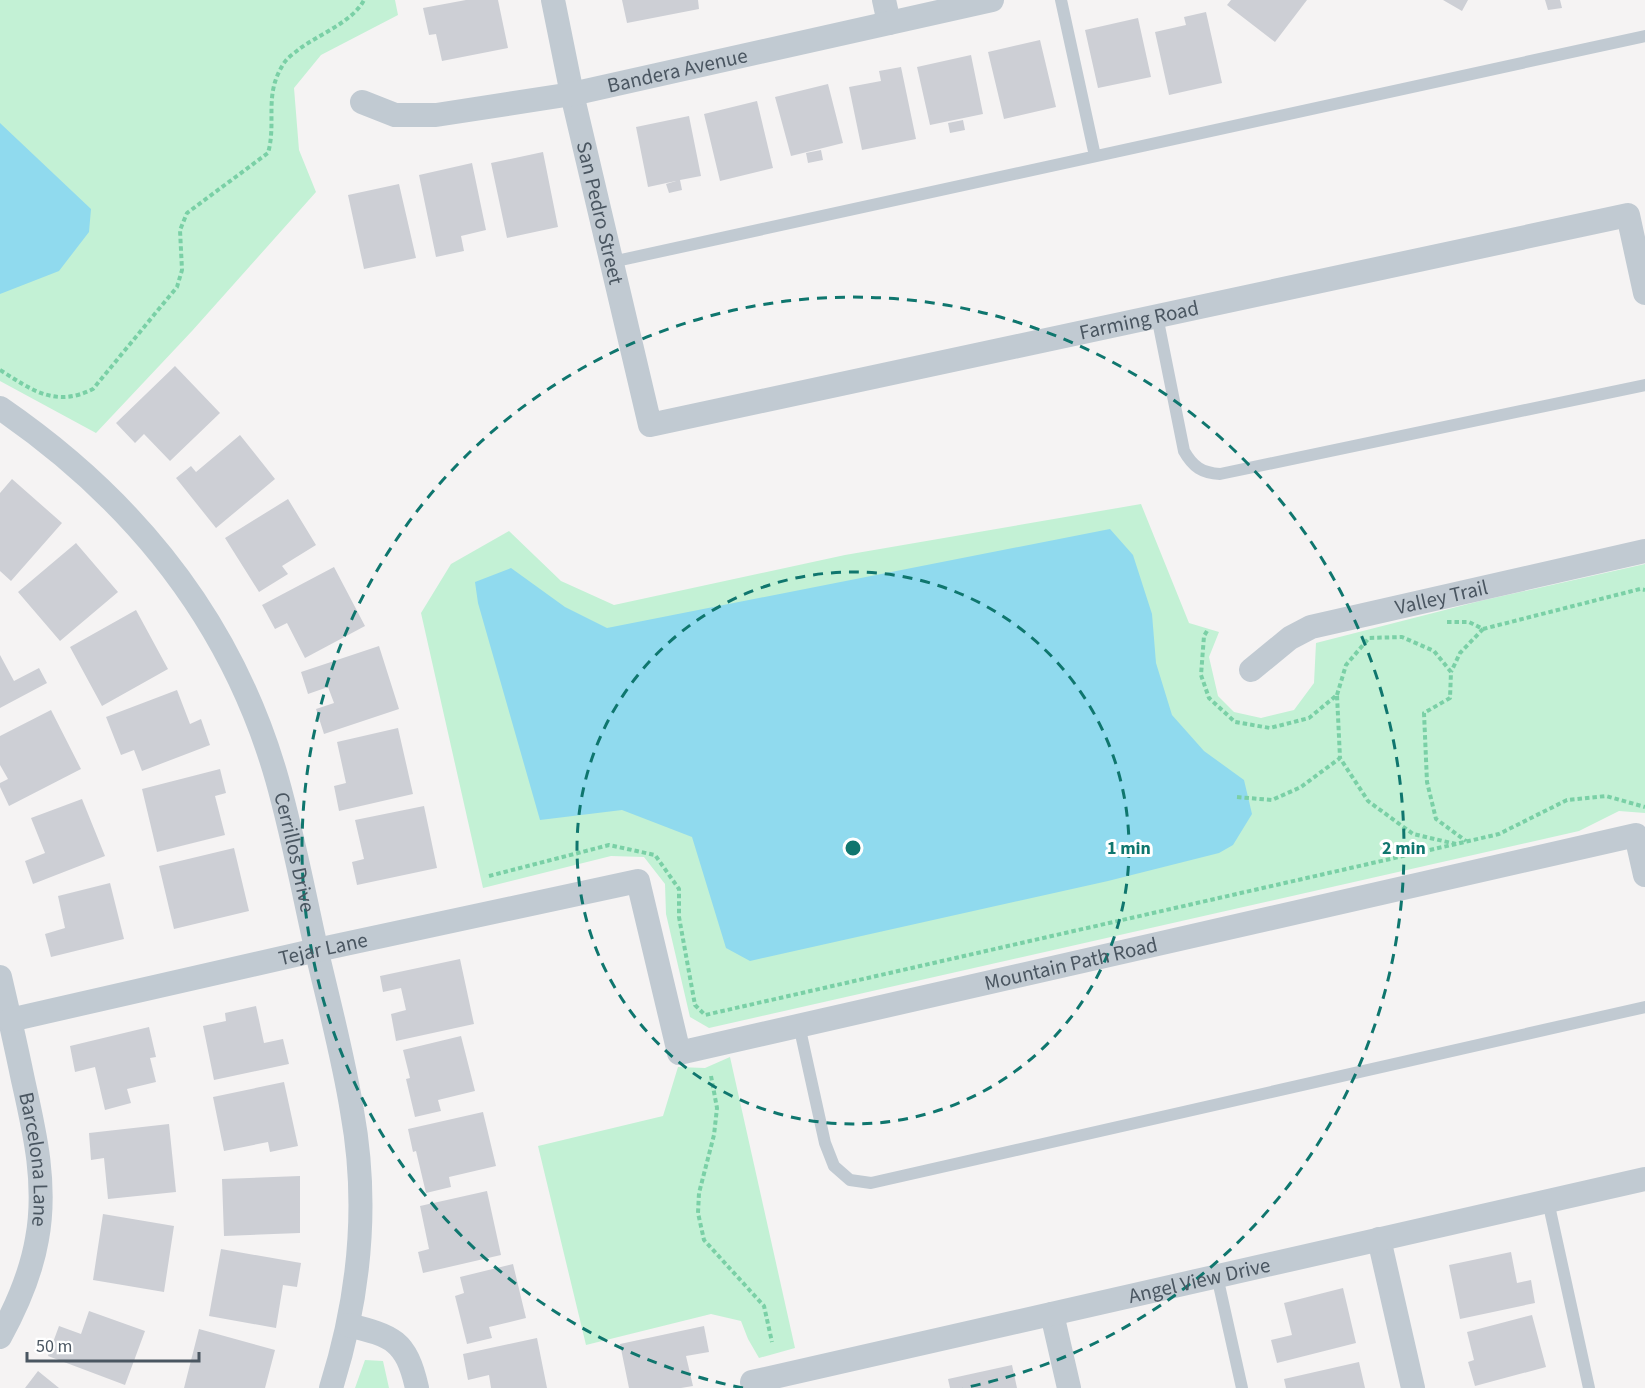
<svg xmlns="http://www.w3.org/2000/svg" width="1645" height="1388" viewBox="0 0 1645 1388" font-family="'Source Sans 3',sans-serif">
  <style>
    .green { fill: #c3f1d5 }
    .water { fill: #90daee }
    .building { fill: #cdcfd5 }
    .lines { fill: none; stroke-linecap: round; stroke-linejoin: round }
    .path { stroke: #7ad0a6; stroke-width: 4; stroke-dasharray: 4.5 3; stroke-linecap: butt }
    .lane { stroke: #c1cad2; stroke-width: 12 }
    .street { stroke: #c1cad2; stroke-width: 24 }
    .ring { fill: none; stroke: #0f766e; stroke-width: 3; stroke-dasharray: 10 8 }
    .labels { text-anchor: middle; stroke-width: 6; stroke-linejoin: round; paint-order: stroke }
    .street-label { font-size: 21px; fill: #4a5661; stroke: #fff }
    .centre { fill: #0f766e; stroke: #fff; stroke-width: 3 }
    .ring-label { font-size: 18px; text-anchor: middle; font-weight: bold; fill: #0f766e; stroke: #fff; stroke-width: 6; stroke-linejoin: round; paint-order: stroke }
  </style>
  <rect width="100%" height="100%" fill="#f5f3f3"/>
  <path class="green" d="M 0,0 L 395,0 L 398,15 L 321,55 L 294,88 L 299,150 L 316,192 L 192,331 L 96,433 L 0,381 Z
    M 1141,504 L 1189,623 L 1219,632 L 1209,657 L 1218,696 L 1234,712 L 1261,718 L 1294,710 L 1314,683 L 1316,643 L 1480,601 L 1645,564 L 1645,813 L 1619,811 L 1579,831 L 709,1028 L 690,1017 L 666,914 L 665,884 L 644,857 L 611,856 L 483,888 L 421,613 L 451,564 L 509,531 L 561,581 L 614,605 L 845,555 Z
    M 730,1057 L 795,1348 L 759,1358 L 748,1339 L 741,1321 L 711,1314 L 586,1345 L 538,1146 L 663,1116 L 678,1067 L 705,1068 Z
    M 365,1360 L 383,1361 L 389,1388 L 355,1388 Z"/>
  <path class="water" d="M 0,123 L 91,209 L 89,232 L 59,271 L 0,294 Z
    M 1110,529 L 1133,555 L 1152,614 L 1156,663 L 1172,715 L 1204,751 L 1244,780 L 1252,814 L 1233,845 L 1219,853 L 1108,881 L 750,961 L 726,948 L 692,837 L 622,810 L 540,820 L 478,603 L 475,582 L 511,568 L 565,607 L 607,628 Z"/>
  <path class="building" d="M 466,0 L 498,0 L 508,48 L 442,61 L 436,34 L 429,35 L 423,8 Z
    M 622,0 L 698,0 L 699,9 L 627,23 Z
    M 1231,0 L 1307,0 L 1275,42 L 1227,5 Z
    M 1443,0 L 1468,0 L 1462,11 Z
    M 1545,0 L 1560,0 L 1562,8 L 1548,10 Z
    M 1206,12 L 1222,83 L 1169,95 L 1155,32 L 1186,25 L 1184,17 Z
    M 1138,18 L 1151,77 L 1098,88 L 1085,30 Z
    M 1040,40 L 1056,107 L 1004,119 L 988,52 Z
    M 971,55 L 983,114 L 930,125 L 917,67 Z
    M 901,67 L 916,139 L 862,150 L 849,87 L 881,81 L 879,71 Z
    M 828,84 L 843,143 L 791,156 L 775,97 Z
    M 757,101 L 773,168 L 720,181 L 704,114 Z
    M 689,116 L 701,176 L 680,180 L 682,190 L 669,193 L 666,184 L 676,181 L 648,187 L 636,127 Z
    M 963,120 L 965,130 L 950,133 L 948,123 Z
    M 821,150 L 823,160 L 808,163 L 806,153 Z
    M 543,152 L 558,227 L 507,238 L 491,163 Z
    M 472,163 L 486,230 L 461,236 L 464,251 L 436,257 L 419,175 Z
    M 399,184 L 416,258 L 364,269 L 348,195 Z
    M 175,366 L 220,413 L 170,461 L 144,434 L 135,443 L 116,423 Z
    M 240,435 L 275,479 L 216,528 L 176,478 L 191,466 L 196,472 Z
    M 12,479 L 62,523 L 11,581 L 0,571 L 0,493 Z
    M 288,499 L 316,545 L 282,566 L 288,574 L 259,592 L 225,538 Z
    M 76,543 L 118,592 L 60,641 L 18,592 Z
    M 334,567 L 365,626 L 305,658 L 287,623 L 275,629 L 262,605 Z
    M 136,610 L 168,669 L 102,706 L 70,647 Z
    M 379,646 L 399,709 L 324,734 L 316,709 L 334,703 L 328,687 L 308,694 L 301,672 Z
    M 0,655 L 14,681 L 39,668 L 47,683 L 0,708 Z
    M 177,690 L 190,724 L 201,719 L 210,745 L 142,771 L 134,750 L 121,755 L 106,717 Z
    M 51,710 L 81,769 L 9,806 L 0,787 L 0,783 L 8,779 L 0,765 L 0,736 Z
    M 398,728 L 413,794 L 339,811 L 334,786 L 346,783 L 337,742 Z
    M 220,769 L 226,793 L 215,796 L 225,835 L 157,852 L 142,789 Z
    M 82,799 L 105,856 L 33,884 L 25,861 L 45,853 L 31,818 Z
    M 424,806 L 437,868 L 357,885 L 352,862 L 364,859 L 355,820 Z
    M 234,848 L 249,911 L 174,929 L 159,866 Z
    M 110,883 L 124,939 L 51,957 L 45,934 L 65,928 L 58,896 Z
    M 460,959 L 474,1024 L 396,1041 L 391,1014 L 406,1010 L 401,988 L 383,992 L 380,976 Z
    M 256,1006 L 264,1043 L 283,1039 L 289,1064 L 214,1080 L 203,1026 L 226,1021 L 225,1013 Z
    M 149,1027 L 156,1057 L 150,1058 L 156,1082 L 127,1089 L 131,1103 L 105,1110 L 95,1067 L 75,1072 L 70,1046 Z
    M 461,1036 L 475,1091 L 438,1100 L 441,1111 L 415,1117 L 406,1079 L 410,1078 L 403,1050 Z
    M 284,1082 L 298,1146 L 270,1152 L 268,1142 L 224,1151 L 213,1097 Z
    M 483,1112 L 496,1166 L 449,1177 L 451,1187 L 426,1193 L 416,1151 L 413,1152 L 408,1129 Z
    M 169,1124 L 176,1192 L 108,1199 L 104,1158 L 91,1160 L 89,1133 Z
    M 300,1176 L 300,1233 L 224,1236 L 222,1179 Z
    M 487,1191 L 501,1255 L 423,1273 L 418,1252 L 429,1249 L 420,1206 Z
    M 103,1214 L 174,1226 L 164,1292 L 93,1280 Z
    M 221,1249 L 301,1263 L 297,1287 L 283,1285 L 276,1328 L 209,1316 Z
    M 1511,1252 L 1517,1283 L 1531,1280 L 1535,1303 L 1460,1319 L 1449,1265 Z
    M 513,1264 L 526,1318 L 489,1327 L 492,1338 L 467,1344 L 455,1296 L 464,1293 L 460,1277 Z
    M 1343,1288 L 1356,1343 L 1277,1363 L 1271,1340 L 1292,1335 L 1284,1303 Z
    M 89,1311 L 145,1331 L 125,1385 L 48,1356 L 59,1326 L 81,1334 Z
    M 1532,1315 L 1546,1367 L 1475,1386 L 1468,1362 L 1474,1360 L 1467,1332 Z
    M 704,1326 L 709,1352 L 686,1356 L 693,1386 L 681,1388 L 629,1388 L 620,1344 Z
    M 199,1329 L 275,1350 L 265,1388 L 184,1388 Z
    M 537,1338 L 547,1388 L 491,1388 L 489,1375 L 468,1380 L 463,1354 Z
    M 1359,1362 L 1365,1388 L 1286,1388 L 1284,1379 Z
    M 1012,1365 L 1017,1388 L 950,1388 L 948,1379 Z
    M 38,1371 L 59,1388 L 25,1388 Z"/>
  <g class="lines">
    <path class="path" d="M 0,370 C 32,390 55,408 93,389 L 177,287 L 182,270 L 180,230 L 187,213 L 268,153 C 277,121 263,95 284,63 C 287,58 293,54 298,50 C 317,35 353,22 364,0
      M 1447,622 L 1469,622 L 1483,629 L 1460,653 L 1451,672
      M 1483,629 L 1640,589 L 1645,590
      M 1207,631 L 1204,636 L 1201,675 L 1209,698 L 1235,722 L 1270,728 L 1309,718 L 1337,695 L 1340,758
      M 1337,695 L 1346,665 L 1369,638 L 1402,637 L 1434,651 L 1451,672 L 1450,698 L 1424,713 L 1427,782 L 1436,819 L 1466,841
      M 1237,797 L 1272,800 L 1301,787 L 1340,758 L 1368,801 L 1413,834 L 1456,844 L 1499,834 L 1567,800 L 1606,796 L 1645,807
      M 489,876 L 609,845 L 655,855 L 679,889 L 679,917 L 695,1005 L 705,1015 L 1456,844
      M 711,1076 L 717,1108 L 714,1135 L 699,1193 L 698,1213 L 704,1240 L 764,1306 L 772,1342"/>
    <path class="lane" d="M 1061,0 L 1095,156
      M 612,262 L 1645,36
      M 1157,316 L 1184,451 C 1193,467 1202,473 1220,474 L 1645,385
      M 799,1025 L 825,1143 L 834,1166 L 850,1180 L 871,1183 L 1645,1007
      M 1548,1201 L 1589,1388
      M 1217,1276 L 1242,1388"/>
    <g class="street">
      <path id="s1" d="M 553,0 L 572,94 L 650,425 L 1628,215 L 1645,293"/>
      <path d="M 884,0 L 889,23"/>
      <path id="s2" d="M 362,102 L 395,115 L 436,115 L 572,94 L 992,0"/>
      <path id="s3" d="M 0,408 C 134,500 232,621 277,779 C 294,839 305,900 319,961 C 331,1011 344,1061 352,1111 C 369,1204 359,1299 331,1388"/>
      <path id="s4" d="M 1251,670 L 1290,638 L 1311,627 L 1645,551"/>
      <path id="s5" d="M 0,977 C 8,1011 16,1046 23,1080 C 35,1133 47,1185 37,1239 C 31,1274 17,1306 0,1337"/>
      <path id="s6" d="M 10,1020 L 317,950 L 638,881 L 679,1053 L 1636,835 L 1645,875"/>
      <path d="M 1379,1239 L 1413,1388"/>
      <path d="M 1052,1314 L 1069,1388"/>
      <path d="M 348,1325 C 393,1336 406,1340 417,1388"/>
      <path id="s7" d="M 754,1388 L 752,1382 L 1645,1179"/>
    </g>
  </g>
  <g class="ring">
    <circle cx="853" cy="848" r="276"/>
    <path d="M743 1388A551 551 0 1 1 963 1388"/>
  </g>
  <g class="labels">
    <g class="street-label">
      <text dy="7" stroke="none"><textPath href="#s2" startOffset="322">Bandera Avenue</textPath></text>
      <text dy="7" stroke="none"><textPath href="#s1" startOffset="218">San Pedro Street</textPath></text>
      <text dy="7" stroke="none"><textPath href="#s1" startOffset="936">Farming Road</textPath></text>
      <text dy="7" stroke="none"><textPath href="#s4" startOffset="208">Valley Trail</textPath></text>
      <text dy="7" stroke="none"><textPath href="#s3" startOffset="548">Cerrillos Drive</textPath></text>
      <text dy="7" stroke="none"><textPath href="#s6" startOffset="321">Tejar Lane</textPath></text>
      <text dy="7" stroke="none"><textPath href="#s6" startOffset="1222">Mountain Path Road</textPath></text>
      <text dy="7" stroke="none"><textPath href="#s5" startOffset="186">Barcelona Lane</textPath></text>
      <text dy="7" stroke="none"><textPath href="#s7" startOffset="465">Angel View Drive</textPath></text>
    </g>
  </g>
  <circle cx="853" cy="848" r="9" class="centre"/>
  <g class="ring-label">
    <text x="1129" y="854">1 min</text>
    <text x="1404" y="854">2 min</text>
  </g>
  <path d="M27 1352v9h172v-9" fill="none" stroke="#4a5661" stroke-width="3"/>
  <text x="36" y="1352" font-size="18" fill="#4a5661" stroke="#ffffff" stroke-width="4.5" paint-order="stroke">50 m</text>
</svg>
